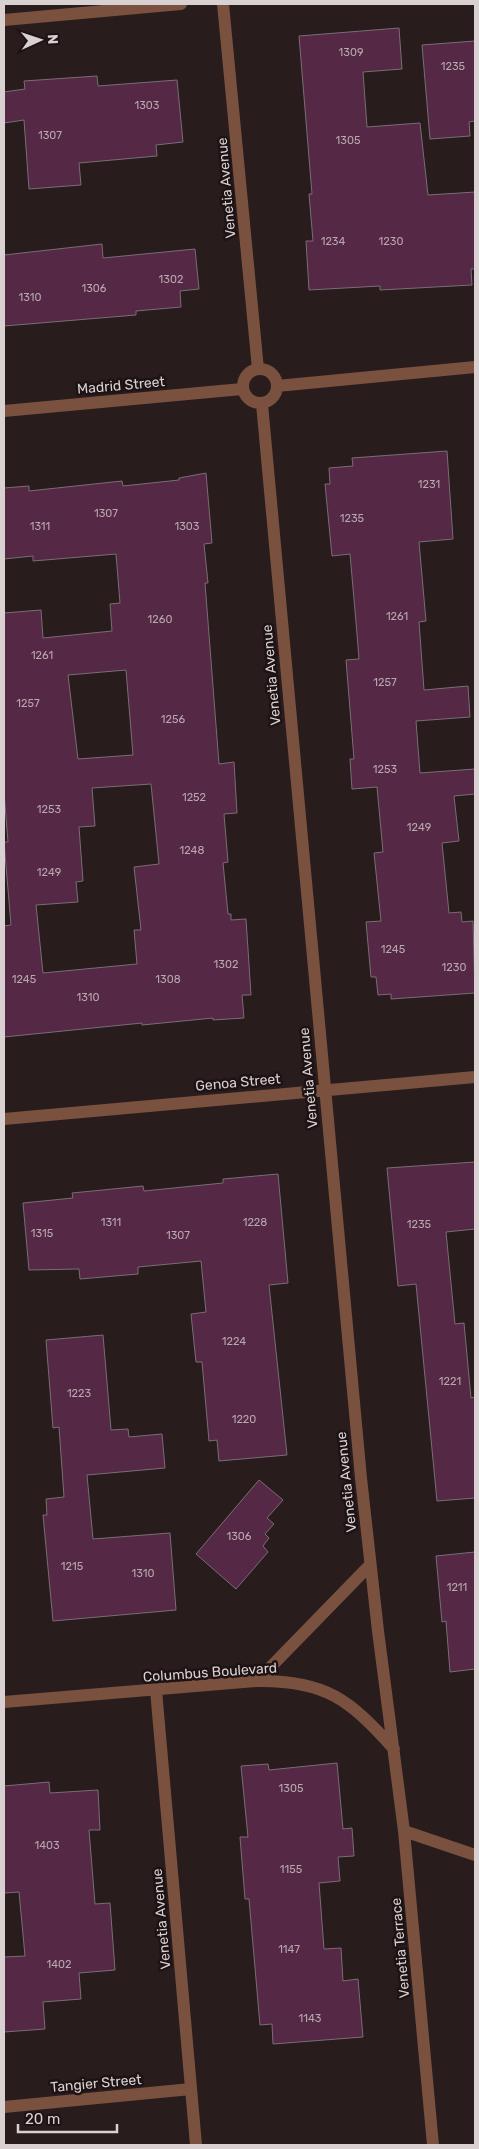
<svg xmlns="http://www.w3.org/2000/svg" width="479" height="2149" viewBox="0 0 479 2149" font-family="Rubik,sans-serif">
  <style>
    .building { fill: #552845; stroke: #7a6d74; fill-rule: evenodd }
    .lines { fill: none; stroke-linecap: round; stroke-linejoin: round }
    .minor { stroke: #7a503f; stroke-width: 12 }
    .labels { text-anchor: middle; stroke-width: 5; stroke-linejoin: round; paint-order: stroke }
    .number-label { font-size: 11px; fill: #b8a7ae }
    .street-label { font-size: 14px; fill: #d9d1d1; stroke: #1e1314 }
  </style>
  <rect width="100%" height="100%" fill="#281c1d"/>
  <path class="building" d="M 399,28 L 402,69 L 363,72 L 367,127 L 420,123 L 428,195 L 475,192 L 475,269 L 471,269 L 472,285 L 380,290 L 380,286 L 309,290 L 306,241 L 313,241 L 309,194 L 312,194 L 299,36 Z
    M 475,41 L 475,121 L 469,122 L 470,136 L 430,139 L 422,45 Z
    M 97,76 L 98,86 L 177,80 L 183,142 L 156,145 L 157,156 L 79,163 L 81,185 L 29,189 L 24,120 L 4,123 L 4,92 L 25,89 L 24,81 Z
    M 102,244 L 103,258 L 195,249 L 199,289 L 180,291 L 181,307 L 136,311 L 136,315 L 4,326 L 4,255 Z
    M 447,451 L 453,539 L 419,542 L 426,621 L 419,622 L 424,690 L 468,686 L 470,717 L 416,721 L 420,773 L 475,769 L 475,794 L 454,796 L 459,841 L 442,843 L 449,913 L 461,912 L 462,922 L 473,921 L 475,993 L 391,999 L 391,994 L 378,995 L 376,977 L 371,977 L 366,922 L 381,921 L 374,853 L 383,852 L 377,787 L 352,789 L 350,759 L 354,759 L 346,660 L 359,659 L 356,622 L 350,554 L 332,556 L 325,484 L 330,484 L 329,468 L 353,466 L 352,458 Z
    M 206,473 L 212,543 L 204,544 L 208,583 L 205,583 L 219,764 L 234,762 L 237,813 L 224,814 L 228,862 L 223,863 L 228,914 L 231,914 L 231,920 L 246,919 L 251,995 L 242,995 L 244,1018 L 213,1020 L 213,1018 L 142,1025 L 142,1023 L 4,1037 L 4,926 L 11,925 L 4,842 L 8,842 L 4,792 L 4,613 L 41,610 L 43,638 L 112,631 L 110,604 L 120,603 L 116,554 L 33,561 L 33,556 L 4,559 L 4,488 L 29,486 L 29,491 L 122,481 L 123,486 L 179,480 L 179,478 ZM 126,670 L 133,755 L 78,759 L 68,675 ZM 151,784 L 159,864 L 134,867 L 141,930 L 134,930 L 137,964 L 43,973 L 36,905 L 78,902 L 76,882 L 83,881 L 79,827 L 95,826 L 92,788 Z
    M 475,1162 L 475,1229 L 446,1232 L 455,1324 L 464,1323 L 471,1398 L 475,1397 L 475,1498 L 437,1501 L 416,1284 L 398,1286 L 387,1168 Z
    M 278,1174 L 288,1283 L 269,1285 L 287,1455 L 219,1461 L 217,1440 L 209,1441 L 202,1362 L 196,1362 L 191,1314 L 206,1312 L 201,1261 L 138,1267 L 138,1274 L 80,1279 L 79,1269 L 29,1270 L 23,1203 L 73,1198 L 72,1193 L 143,1186 L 144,1191 L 223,1183 L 223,1179 Z
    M 103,1335 L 111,1430 L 128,1429 L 129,1437 L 162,1434 L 165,1468 L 87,1475 L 93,1539 L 170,1533 L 176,1610 L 53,1621 L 43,1515 L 47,1515 L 46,1499 L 64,1497 L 59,1427 L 53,1428 L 46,1340 Z
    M 259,1480 L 283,1500 L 267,1518 L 274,1524 L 265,1534 L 269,1538 L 263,1546 L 268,1552 L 236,1589 L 196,1554 Z
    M 475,1552 L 475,1669 L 450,1672 L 446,1621 L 442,1622 L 436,1556 Z
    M 337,1763 L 343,1829 L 352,1828 L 354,1856 L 338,1857 L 340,1881 L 319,1883 L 324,1949 L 341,1948 L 343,1981 L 358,1979 L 363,2037 L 273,2044 L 272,2024 L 260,2025 L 249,1899 L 245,1899 L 240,1837 L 248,1837 L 241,1766 L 268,1764 L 269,1770 Z
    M 49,1782 L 50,1793 L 98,1790 L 100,1830 L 89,1830 L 95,1904 L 110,1903 L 115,1970 L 79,1973 L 81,1999 L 43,2002 L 45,2029 L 4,2032 L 4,1957 L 25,1956 L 19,1892 L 4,1893 L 4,1786 Z"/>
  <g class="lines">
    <path class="minor" d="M 223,4 L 258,369
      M 4,20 L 181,4
      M243 386a17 17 0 1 1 34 0a17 17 0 1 1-34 0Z
      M 277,386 L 475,367
      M 262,404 L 361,1478 L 378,1631 L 404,1831 L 433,2145
      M 4,411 L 242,389
      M 4,1119 L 475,1077
      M 257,1681 L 370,1565
      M 156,1690 L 196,2145
      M 4,1702 L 257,1681 C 326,1680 350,1700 394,1749
      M 404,1831 L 475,1855
      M 4,2107 L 191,2089"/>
  </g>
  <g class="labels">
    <g class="number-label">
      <text x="351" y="56">1309</text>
      <text x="453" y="70">1235</text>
      <text x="147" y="109">1303</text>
      <text x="50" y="139">1307</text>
      <text x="348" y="144">1305</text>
      <text x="333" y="245">1234</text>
      <text x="391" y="245">1230</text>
      <text x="171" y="283">1302</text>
      <text x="94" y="292">1306</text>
      <text x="30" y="301">1310</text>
      <text x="429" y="488">1231</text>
      <text x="106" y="517">1307</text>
      <text x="352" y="522">1235</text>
      <text x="40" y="530">1311</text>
      <text x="187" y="530">1303</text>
      <text x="397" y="620">1261</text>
      <text x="160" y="623">1260</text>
      <text x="42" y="659">1261</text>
      <text x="385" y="686">1257</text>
      <text x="28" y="707">1257</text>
      <text x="173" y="723">1256</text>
      <text x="385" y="773">1253</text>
      <text x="194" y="801">1252</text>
      <text x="49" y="813">1253</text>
      <text x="419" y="831">1249</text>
      <text x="192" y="854">1248</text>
      <text x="49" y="876">1249</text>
      <text x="393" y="953">1245</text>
      <text x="226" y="968">1302</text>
      <text x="454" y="971">1230</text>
      <text x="24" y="983">1245</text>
      <text x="168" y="983">1308</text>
      <text x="88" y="1001">1310</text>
      <text x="111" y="1226">1311</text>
      <text x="255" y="1226">1228</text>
      <text x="419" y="1228">1235</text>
      <text x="42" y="1237">1315</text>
      <text x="178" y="1239">1307</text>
      <text x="234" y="1345">1224</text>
      <text x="450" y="1385">1221</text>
      <text x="79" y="1397">1223</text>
      <text x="244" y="1423">1220</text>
      <text x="239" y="1540">1306</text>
      <text x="72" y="1570">1215</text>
      <text x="143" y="1577">1310</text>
      <text x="457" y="1591">1211</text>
      <text x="291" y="1792">1305</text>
      <text x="47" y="1849">1403</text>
      <text x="291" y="1873">1155</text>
      <text x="289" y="1953">1147</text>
      <text x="59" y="1968">1402</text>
      <text x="310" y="2022">1143</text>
    </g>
    <g class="street-label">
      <text transform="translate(226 188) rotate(-95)" y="5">Venetia Avenue</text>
      <text transform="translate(121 385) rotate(-5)" y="5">Madrid Street</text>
      <text transform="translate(271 675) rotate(-95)" y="5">Venetia Avenue</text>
      <text transform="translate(308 1078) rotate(-95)" y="5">Venetia Avenue</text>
      <text transform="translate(238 1082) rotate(-5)" y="5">Genoa Street</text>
      <text transform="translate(346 1482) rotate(-96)" y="5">Venetia Avenue</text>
      <text transform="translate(210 1672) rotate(-4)" y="5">Columbus Boulevard</text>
      <text transform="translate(161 1919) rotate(-95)" y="5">Venetia Avenue</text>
      <text transform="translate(400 1948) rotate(-95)" y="5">Venetia Terrace</text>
      <text transform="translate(96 2083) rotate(-5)" y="5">Tangier Street</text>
    </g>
  </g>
  <rect width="479" height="2149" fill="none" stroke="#d9d1d1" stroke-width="10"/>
  <g transform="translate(40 40) rotate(87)" stroke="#1e1314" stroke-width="4" paint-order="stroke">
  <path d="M0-4L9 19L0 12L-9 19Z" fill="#d9d1d1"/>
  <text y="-8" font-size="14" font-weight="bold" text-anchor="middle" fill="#d9d1d1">N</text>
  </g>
  <path d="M18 2124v8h99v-8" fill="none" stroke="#d9d1d1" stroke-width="2.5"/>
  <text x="25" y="2124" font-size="15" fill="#d9d1d1" stroke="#1e1314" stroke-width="4" paint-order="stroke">20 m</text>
</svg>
